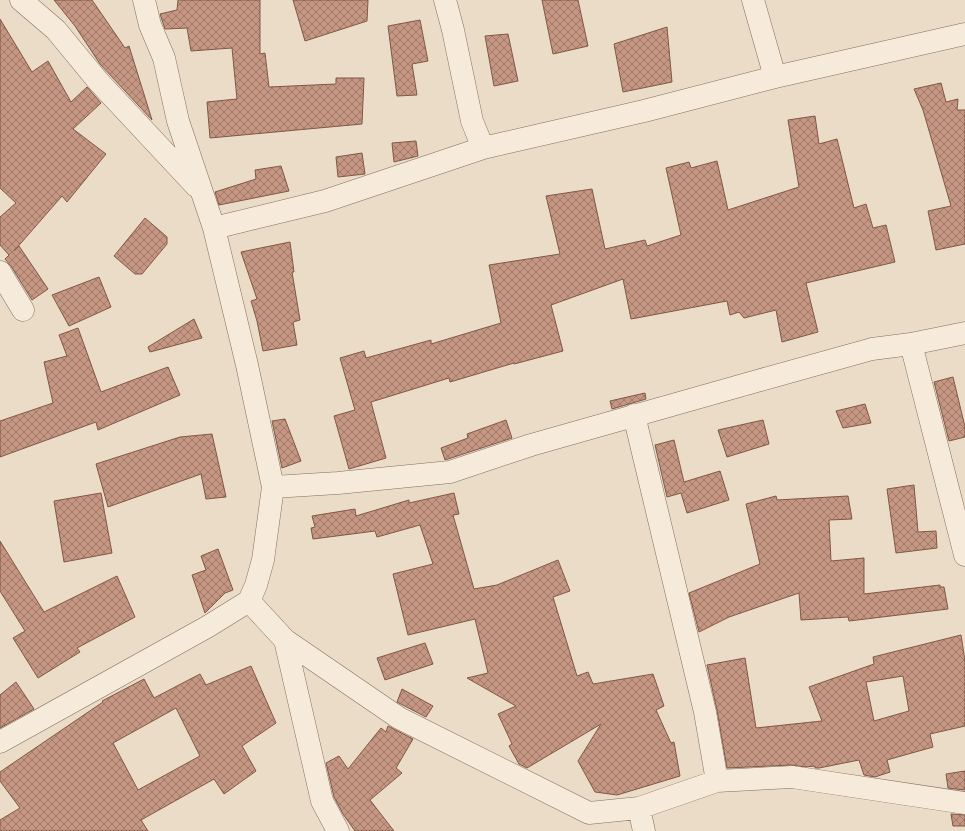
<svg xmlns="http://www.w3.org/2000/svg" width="965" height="831" viewBox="0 0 965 831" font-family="'Libre Baskerville',serif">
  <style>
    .building { fill: url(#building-cross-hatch); stroke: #815746; fill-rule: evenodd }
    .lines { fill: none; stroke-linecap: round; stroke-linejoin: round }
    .minor-casing { stroke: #846e5e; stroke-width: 23 }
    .minor { stroke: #f6eada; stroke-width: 22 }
  </style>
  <defs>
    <pattern id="building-cross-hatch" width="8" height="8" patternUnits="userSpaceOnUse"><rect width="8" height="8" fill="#c59681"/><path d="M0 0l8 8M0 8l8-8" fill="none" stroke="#a17a69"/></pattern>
  </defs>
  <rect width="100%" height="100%" fill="#eadcc7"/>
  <path class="building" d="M 54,0 L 92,0 L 125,48 L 129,46 L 152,120 L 100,64 L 75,26 Z
    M 178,0 L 260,0 L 260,54 L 265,53 L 269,87 L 336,84 L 336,78 L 364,78 L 362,124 L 210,138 L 207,102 L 237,99 L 232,48 L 191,51 L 187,28 L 165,29 L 160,14 L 177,10 Z
    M 293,0 L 368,0 L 367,21 L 305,41 Z
    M 542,0 L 578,0 L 588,46 L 553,54 Z
    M 0,19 L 32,72 L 48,61 L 71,102 L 87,87 L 101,103 L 73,129 L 106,154 L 67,202 L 62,196 L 14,251 L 19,246 L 48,289 L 32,300 L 11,266 L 5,259 L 9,255 L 0,245 L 0,217 L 16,203 L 0,188 Z
    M 420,20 L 428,61 L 412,64 L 417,95 L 397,96 L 388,26 Z
    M 667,27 L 672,82 L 623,92 L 614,44 Z
    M 508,34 L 518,81 L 494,86 L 485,36 Z
    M 941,83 L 946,102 L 958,99 L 957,110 L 965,110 L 965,244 L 936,250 L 928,211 L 951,206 L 923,110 L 914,89 Z
    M 815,116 L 819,144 L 837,139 L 854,208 L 866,204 L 873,228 L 886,225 L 895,262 L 806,283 L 818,332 L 782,342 L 776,310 L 744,318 L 739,312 L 730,315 L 727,301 L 631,319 L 623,279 L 551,305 L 563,351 L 514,364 L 514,363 L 450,382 L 449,378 L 371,402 L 386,458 L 349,469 L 334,416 L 355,410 L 340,358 L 364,351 L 366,358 L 431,340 L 431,344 L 501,323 L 489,265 L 560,254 L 546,196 L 592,189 L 605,249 L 645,240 L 647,246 L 681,235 L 666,168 L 689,162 L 691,168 L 717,161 L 728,210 L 799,187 L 788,120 Z
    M 416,141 L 418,156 L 394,162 L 392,143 Z
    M 362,153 L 365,174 L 338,177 L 336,157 Z
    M 281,166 L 289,191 L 219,205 L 215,192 L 256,179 L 255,170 Z
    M 145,218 L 167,237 L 167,244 L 142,274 L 135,274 L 114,256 Z
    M 290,242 L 294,272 L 292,272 L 300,320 L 293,322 L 297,345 L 263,351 L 257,321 L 251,301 L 257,299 L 241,252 Z
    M 99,277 L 111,307 L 69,326 L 52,295 Z
    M 194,319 L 202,338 L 150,352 L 148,347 Z
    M 78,328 L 101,392 L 168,367 L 180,395 L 98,430 L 96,422 L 0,457 L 0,421 L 53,403 L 44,362 L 67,356 L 59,335 Z
    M 953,377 L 965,427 L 965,437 L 949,441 L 934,382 Z
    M 645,393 L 646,399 L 612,409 L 610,401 Z
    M 865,404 L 871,423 L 843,428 L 836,411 Z
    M 285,419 L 301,461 L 282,468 L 272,421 Z
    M 506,420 L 512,438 L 445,460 L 441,448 L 468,438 L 467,434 Z
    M 763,420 L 769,444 L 727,457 L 718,430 Z
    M 212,434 L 226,497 L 206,499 L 201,474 L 108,507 L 96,464 L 180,437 Z
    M 674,440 L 684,482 L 720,471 L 729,500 L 687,513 L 681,493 L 667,497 L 655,445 Z
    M 914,485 L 918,532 L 936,531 L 937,548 L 896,553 L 887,489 Z
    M 101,493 L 112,553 L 64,562 L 54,501 Z
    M 454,493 L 459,514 L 453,515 L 474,589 L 497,585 L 558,560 L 570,591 L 553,597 L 577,676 L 588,672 L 593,684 L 653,674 L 664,706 L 656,710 L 671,743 L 674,742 L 680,776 L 617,795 L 595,792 L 578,761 L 601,724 L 527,768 L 519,764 L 509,746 L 512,744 L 498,714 L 516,706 L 467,678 L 488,673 L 475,619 L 408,635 L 393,574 L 433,564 L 420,525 L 377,537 L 375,531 L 313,539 L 311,528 L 315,527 L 312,516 L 355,509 L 356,516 L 409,500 L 409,503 Z
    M 776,496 L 777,500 L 848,496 L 852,519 L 829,520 L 831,561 L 864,558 L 864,594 L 940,585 L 940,587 L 944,587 L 948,609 L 849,621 L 848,617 L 801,620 L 799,593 L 729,617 L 699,632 L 689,593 L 760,564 L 746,504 Z
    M 0,541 L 44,612 L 117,576 L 135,617 L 77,648 L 80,652 L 38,678 L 13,638 L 25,631 L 0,591 Z
    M 218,549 L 233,590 L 225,593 L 205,613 L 192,575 L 206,570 L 201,556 Z
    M 961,635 L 965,661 L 965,726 L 930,734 L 933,747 L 887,760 L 890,772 L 875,777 L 864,775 L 859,760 L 819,768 L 815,768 L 815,766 L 806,767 L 791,765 L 727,768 L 717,710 L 707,665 L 745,658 L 756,728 L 822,721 L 809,687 L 874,664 L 873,657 ZM 903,676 L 909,711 L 874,721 L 866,682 Z
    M 425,643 L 433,664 L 385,680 L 377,658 Z
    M 251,666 L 276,723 L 242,746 L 256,771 L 224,794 L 214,779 L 141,820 L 148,831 L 0,831 L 0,820 L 20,808 L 0,781 L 0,772 L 103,702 L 102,701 L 144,679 L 154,698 L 200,674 L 206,685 ZM 176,708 L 200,756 L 138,790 L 113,743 Z
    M 16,682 L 34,709 L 0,728 L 0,695 Z
    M 402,689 L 433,706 L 426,717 L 397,702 Z
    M 388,726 L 413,739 L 396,768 L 402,773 L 370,800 L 394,831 L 355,831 L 343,814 L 334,797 L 326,763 L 339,756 L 348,769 L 381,728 L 386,732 Z
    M 965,771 L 965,790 L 948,788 L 946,774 Z
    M 951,814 L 965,815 L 965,826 L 953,826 Z"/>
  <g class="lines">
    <defs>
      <path id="minor" d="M 21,0 L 56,30 L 98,81 L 196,186
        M 753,0 L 775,77
        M 483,148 L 644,111 L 775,77 L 965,34
        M 214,228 L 325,201 L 483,148 L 472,121 L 453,30 L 445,0
        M 0,272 L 23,310
        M 911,344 L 965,555
        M 634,415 L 705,712 L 717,781
        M 273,487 L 338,483 L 450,472 L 531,445 L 757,381 L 872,349 L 911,344 L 965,333
        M 249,601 L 285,640 L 399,718 L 589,813 L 639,808 L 717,781 L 792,777 L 965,803
        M 285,640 L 322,801 L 338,831
        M 0,742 L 207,627 L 249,601 L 256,585 L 263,560 L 273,487 L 247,365 L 214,228 L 178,121 L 164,58 L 150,25 L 144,0
        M 639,808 L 644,831"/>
    </defs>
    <use href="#minor" class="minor-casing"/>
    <use href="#minor" class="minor"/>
  </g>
</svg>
